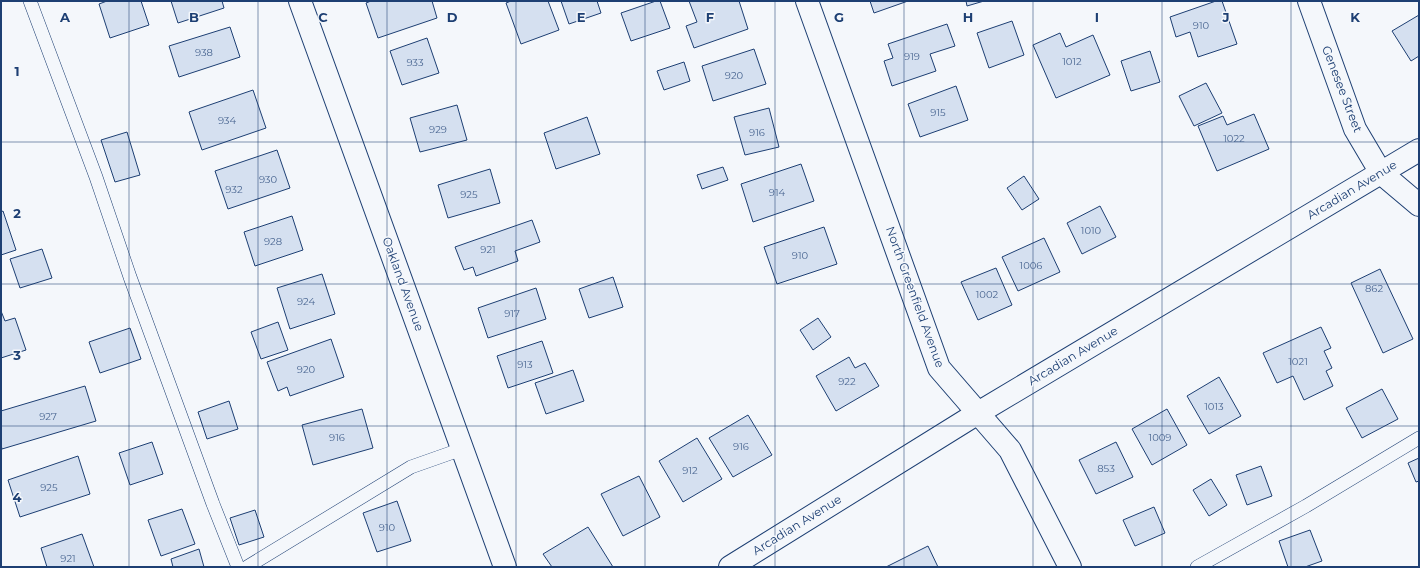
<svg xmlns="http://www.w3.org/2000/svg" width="1420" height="568" viewBox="0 0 1420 568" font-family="Montserrat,sans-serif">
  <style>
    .building { fill: #d5e0f0; stroke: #1d3f73 }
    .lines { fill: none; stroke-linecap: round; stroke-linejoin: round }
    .service-casing { stroke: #1d3f73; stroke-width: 14 }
    .minor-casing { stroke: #1d3f73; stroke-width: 24 }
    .tertiary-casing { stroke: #1d3f73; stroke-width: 24 }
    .secondary-casing { stroke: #1d3f73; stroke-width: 24 }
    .service { stroke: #f4f7fb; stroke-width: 13 }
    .minor { stroke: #f4f7fb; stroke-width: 22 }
    .tertiary { stroke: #f4f7fb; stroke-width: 22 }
    .secondary { stroke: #f4f7fb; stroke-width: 22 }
    .grid { fill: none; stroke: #1d3f73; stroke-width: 1; stroke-opacity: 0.55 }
    .labels { text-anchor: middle; stroke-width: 3; stroke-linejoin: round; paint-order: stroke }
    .number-label { font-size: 10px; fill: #4b6792 }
    .street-label { font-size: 12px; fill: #1d3f73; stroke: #f4f7fb }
    .grid-label { font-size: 13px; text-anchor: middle; font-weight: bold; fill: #1d3f73; stroke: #f4f7fb; stroke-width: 3; stroke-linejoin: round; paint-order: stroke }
  </style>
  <rect width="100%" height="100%" fill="#f4f7fb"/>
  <path class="building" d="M 107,1 L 141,1 L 149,25 L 110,38 L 99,4 Z
    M 171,1 L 222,1 L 224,8 L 178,23 Z
    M 371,1 L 432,1 L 437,18 L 378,38 L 366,3 Z
    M 511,1 L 548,1 L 559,30 L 521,44 L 506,3 Z
    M 561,1 L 597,1 L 601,13 L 569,24 Z
    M 656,1 L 660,1 L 670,28 L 631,41 L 621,13 Z
    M 689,1 L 739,1 L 748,29 L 694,48 L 686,26 L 697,22 Z
    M 870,1 L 908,1 L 874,13 Z
    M 966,1 L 984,1 L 967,6 Z
    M 1216,1 L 1222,1 L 1237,44 L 1198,57 L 1190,32 L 1176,37 L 1170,17 Z
    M 1419,15 L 1419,56 L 1411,61 L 1392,31 Z
    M 1012,21 L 1024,55 L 989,68 L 977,33 Z
    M 947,24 L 955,46 L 930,54 L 936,71 L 892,86 L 884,61 L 893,58 L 888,44 Z
    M 230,27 L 240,57 L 179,77 L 169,46 Z
    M 1060,33 L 1066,47 L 1093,35 L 1110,75 L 1056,98 L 1033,45 Z
    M 427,38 L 439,73 L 402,85 L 390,51 Z
    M 754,49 L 766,84 L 713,101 L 702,66 Z
    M 1150,51 L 1160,82 L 1131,91 L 1121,61 Z
    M 684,62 L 690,81 L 664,90 L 657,71 Z
    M 1206,83 L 1222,113 L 1194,126 L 1179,96 Z
    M 956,86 L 968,120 L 920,137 L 908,104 Z
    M 253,90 L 266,128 L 202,150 L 189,112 Z
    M 457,105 L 467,140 L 420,152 L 410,118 Z
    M 769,108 L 779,147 L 745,155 L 734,117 Z
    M 1254,114 L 1269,149 L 1217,171 L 1198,126 L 1223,116 L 1227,125 Z
    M 587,117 L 600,154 L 556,169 L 544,133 Z
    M 127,132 L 140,175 L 115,182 L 101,140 Z
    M 277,150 L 290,188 L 228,209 L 215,171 Z
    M 801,164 L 814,201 L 753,222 L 741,184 Z
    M 723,167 L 728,180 L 702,189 L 697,175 Z
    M 490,169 L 500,203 L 448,218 L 438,185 Z
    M 1024,176 L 1039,199 L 1022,210 L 1007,188 Z
    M 1100,206 L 1116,237 L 1082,254 L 1067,223 Z
    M 3,211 L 16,250 L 1,255 L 1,212 Z
    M 292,216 L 303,250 L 255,266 L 244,232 Z
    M 532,220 L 540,242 L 515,251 L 518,261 L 476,276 L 473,267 L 464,270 L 455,247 Z
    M 824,227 L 837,264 L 777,284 L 764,247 Z
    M 1044,238 L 1060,272 L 1018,291 L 1002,257 Z
    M 42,249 L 52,278 L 20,288 L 10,259 Z
    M 996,268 L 1012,305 L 978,320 L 961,282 Z
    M 1380,269 L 1413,339 L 1383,353 L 1351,283 Z
    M 322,274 L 335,314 L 290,329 L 277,288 Z
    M 613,277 L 623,307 L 589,318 L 579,289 Z
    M 536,288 L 546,319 L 488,338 L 478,308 Z
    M 1,311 L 5,321 L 15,318 L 26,350 L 1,358 Z
    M 818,318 L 831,337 L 813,350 L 800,330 Z
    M 278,322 L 288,350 L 261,359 L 251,332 Z
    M 1321,327 L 1331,348 L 1324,351 L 1332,368 L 1326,371 L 1333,386 L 1304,400 L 1293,376 L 1277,383 L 1263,353 Z
    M 130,328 L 141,359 L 100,373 L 89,342 Z
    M 331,339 L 344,377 L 290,396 L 287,387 L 278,391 L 267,362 Z
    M 542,341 L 553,373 L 508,388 L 497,356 Z
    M 849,357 L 855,368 L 865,363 L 879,386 L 836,411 L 816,376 Z
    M 573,370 L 584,401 L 546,414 L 535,383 Z
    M 1219,377 L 1241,416 L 1209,434 L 1187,396 Z
    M 85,386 L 96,421 L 2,449 L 1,445 L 1,411 Z
    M 1382,389 L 1398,419 L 1362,438 L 1346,408 Z
    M 229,401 L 238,429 L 207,439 L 198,412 Z
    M 362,409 L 373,448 L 313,465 L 302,425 Z
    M 1167,409 L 1187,445 L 1152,465 L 1132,429 Z
    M 748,415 L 772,455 L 733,477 L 709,438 Z
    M 697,438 L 722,479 L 683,502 L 659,461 Z
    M 152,442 L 163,474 L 130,485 L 119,453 Z
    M 1116,442 L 1133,477 L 1096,494 L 1079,460 Z
    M 78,456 L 90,494 L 20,517 L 8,480 Z
    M 1419,458 L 1419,481 L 1416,482 L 1408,463 Z
    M 1261,466 L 1272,496 L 1247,505 L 1236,475 Z
    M 639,476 L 660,517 L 623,536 L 601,494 Z
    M 1211,479 L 1227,505 L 1209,516 L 1193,490 Z
    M 397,501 L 411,541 L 377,552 L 363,513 Z
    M 1154,507 L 1165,533 L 1135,546 L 1123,520 Z
    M 182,509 L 195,544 L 161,556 L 148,520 Z
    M 255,510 L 264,537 L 239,545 L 230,518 Z
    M 588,527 L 613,567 L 552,567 L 543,554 Z
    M 1310,530 L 1322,561 L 1305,567 L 1288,567 L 1279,541 Z
    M 82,534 L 94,567 L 47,567 L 41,548 Z
    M 928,546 L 938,567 L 886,567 Z
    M 199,549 L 204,567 L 173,567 L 171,559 Z"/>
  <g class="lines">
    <defs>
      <path id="service" d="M 30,1 L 96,177 L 130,277 L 213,504 L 238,567
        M 247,567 L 411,467 L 462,449
        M 1197,567 L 1306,506 L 1419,438"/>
      <path id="minor" d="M 807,1 L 939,368 L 1010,450 L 1070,567
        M 1309,1 L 1355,129 L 1381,173 L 1419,205"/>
      <path id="tertiary" d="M 300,1 L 505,567"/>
      <path id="secondary" d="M 730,567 L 978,413 L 1419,150"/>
    </defs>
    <use href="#service" class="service-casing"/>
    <use href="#minor" class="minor-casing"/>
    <use href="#tertiary" class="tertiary-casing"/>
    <use href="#secondary" class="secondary-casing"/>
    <use href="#service" class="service"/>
    <use href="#minor" class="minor"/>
    <use href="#tertiary" class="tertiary"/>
    <use href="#secondary" class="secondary"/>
  </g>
  <path class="grid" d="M 129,1 L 129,567M 258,1 L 258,567M 387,1 L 387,567M 516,1 L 516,567M 645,1 L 645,567M 775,1 L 775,567M 904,1 L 904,567M 1033,1 L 1033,567M 1162,1 L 1162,567M 1291,1 L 1291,567M 1,142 L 1419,142M 1,284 L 1419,284M 1,426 L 1419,426"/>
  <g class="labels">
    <g class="number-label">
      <text x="1201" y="29">910</text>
      <text x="204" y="56">938</text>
      <text x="912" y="60">919</text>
      <text x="1072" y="65">1012</text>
      <text x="415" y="66">933</text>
      <text x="734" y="79">920</text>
      <text x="938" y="116">915</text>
      <text x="227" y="124">934</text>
      <text x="438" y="133">929</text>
      <text x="757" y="136">916</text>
      <text x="1234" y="142">1022</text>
      <text x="268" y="183">930</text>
      <text x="234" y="193">932</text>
      <text x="777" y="196">914</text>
      <text x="469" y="198">925</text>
      <text x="1091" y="234">1010</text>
      <text x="273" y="245">928</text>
      <text x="488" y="253">921</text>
      <text x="800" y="259">910</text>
      <text x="1031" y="269">1006</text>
      <text x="1374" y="292">862</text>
      <text x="987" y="298">1002</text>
      <text x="306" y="305">924</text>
      <text x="512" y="317">917</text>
      <text x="1298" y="365">1021</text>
      <text x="525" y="368">913</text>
      <text x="306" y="373">920</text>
      <text x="847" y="385">922</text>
      <text x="1214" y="410">1013</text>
      <text x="48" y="420">927</text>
      <text x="337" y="441">916</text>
      <text x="1160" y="441">1009</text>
      <text x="741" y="450">916</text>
      <text x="1106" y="472">853</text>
      <text x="690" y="474">912</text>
      <text x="49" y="491">925</text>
      <text x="387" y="531">910</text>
      <text x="68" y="562">921</text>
    </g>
    <g class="street-label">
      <text transform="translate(1342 89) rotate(69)" y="4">Genesee Street</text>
      <text transform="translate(1352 190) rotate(-31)" y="4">Arcadian Avenue</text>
      <text transform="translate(403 284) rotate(70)" y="4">Oakland Avenue</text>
      <text transform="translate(915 297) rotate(70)" y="4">North Greenfield Avenue</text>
      <text transform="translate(1073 356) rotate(-31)" y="4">Arcadian Avenue</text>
      <text transform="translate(797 525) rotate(-32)" y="4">Arcadian Avenue</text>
    </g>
  </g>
  <g class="grid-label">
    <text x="65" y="22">A</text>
    <text x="194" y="22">B</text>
    <text x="323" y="22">C</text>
    <text x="452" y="22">D</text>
    <text x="581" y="22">E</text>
    <text x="710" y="22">F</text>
    <text x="839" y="22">G</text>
    <text x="968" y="22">H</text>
    <text x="1097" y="22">I</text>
    <text x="1226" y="22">J</text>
    <text x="1355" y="22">K</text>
    <text x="17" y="76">1</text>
    <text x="17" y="218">2</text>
    <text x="17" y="360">3</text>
    <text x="17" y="502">4</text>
  </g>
  <rect width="1420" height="568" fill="none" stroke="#1d3f73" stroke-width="4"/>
</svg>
